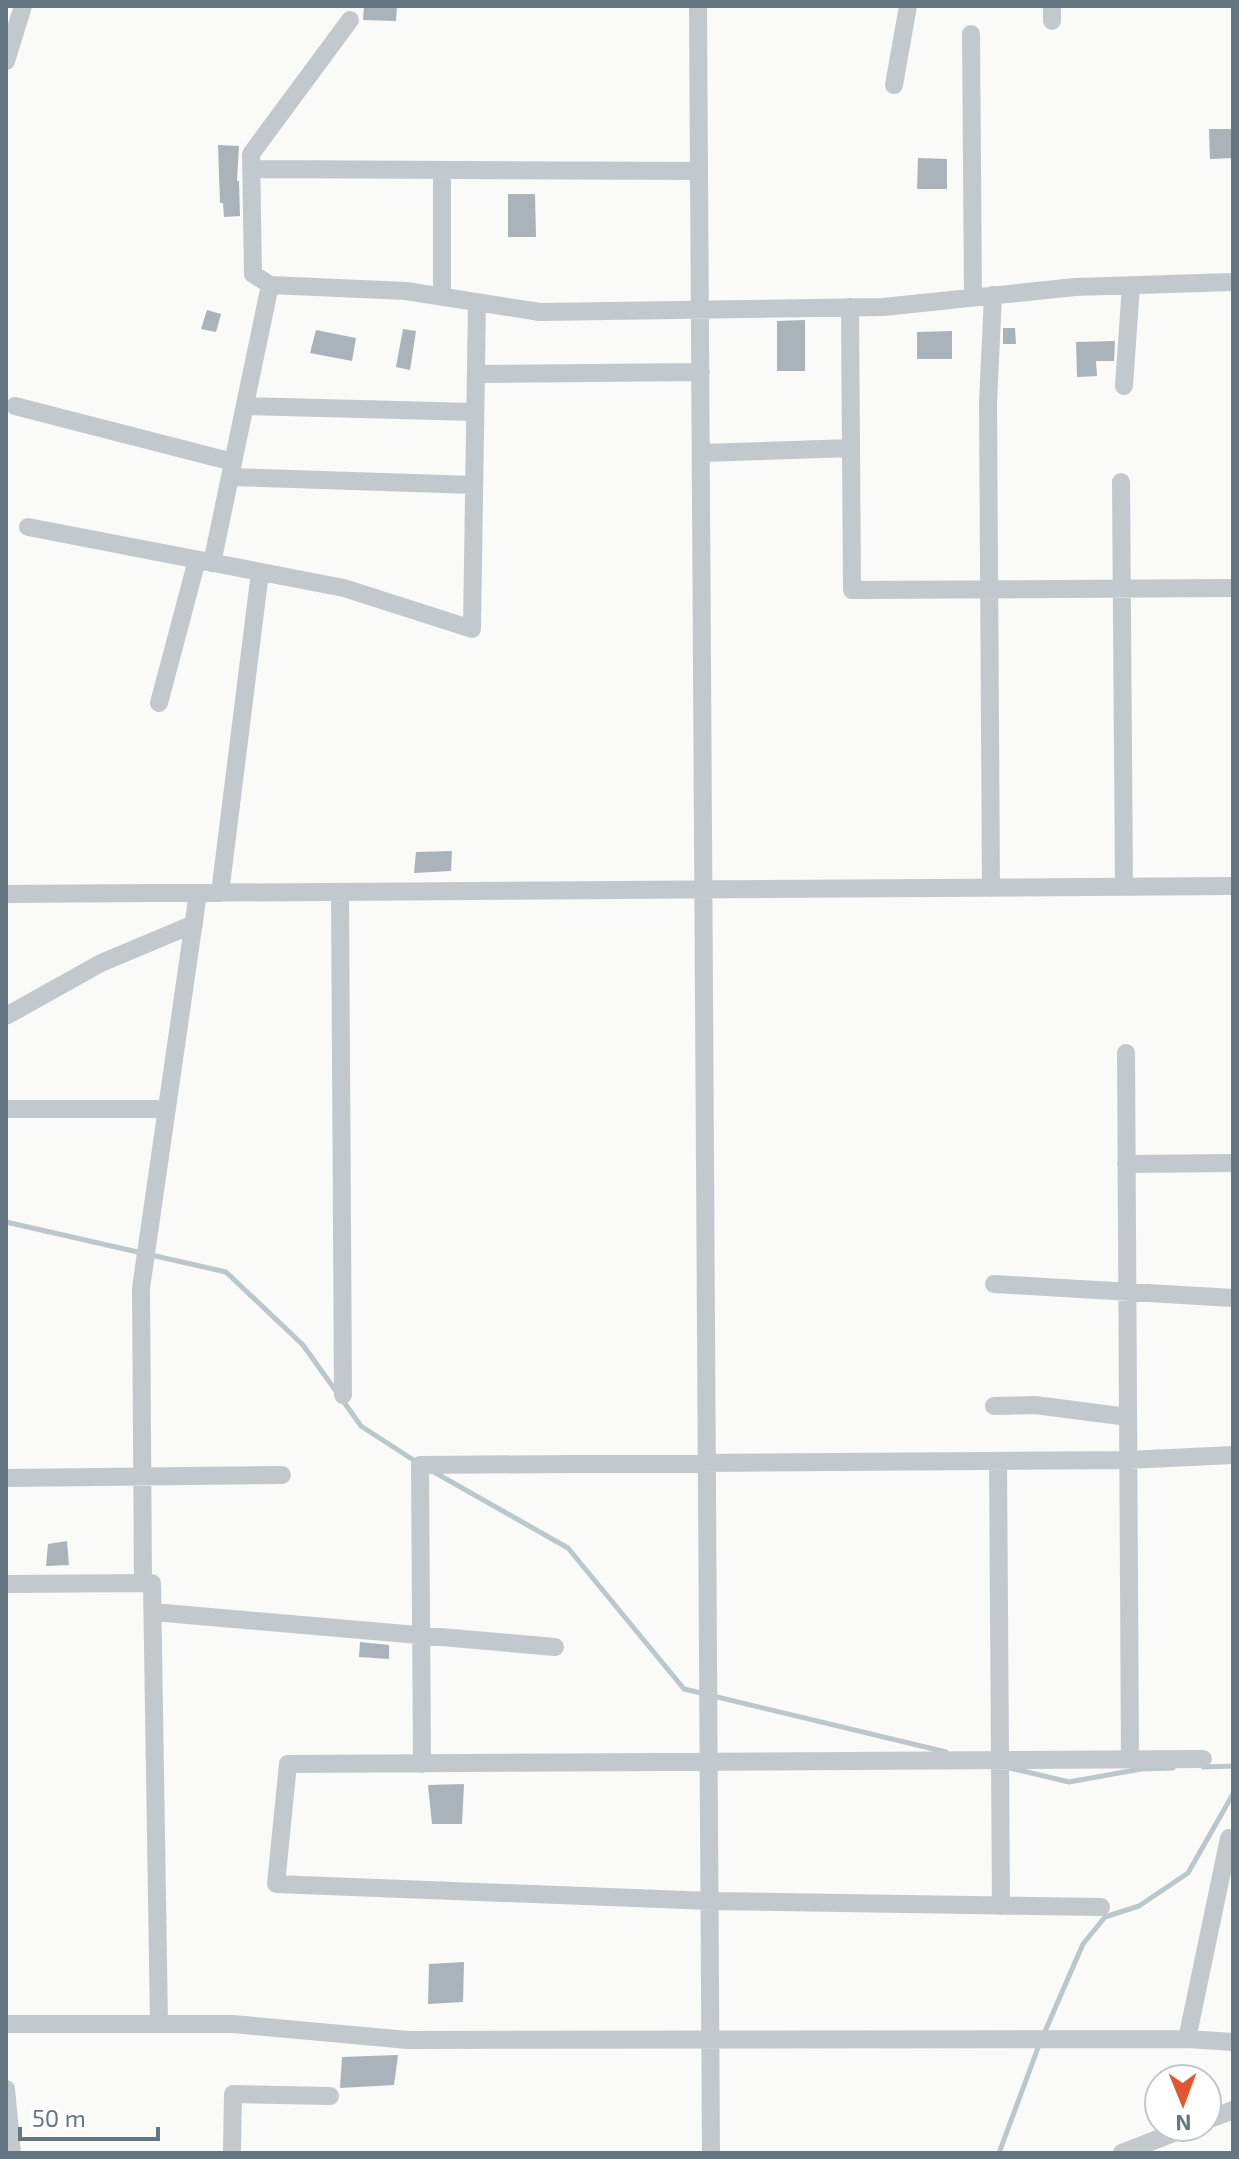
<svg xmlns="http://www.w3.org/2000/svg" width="1239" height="2159" viewBox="0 0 1239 2159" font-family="'Exo 2',sans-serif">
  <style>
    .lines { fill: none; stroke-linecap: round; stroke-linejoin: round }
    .stream { stroke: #bbc7cb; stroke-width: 5 }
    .building { fill: #aab3b9 }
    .street { stroke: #c3c8cc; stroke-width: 18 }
  </style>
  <rect width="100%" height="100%" fill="#fafaf8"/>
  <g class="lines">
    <path class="stream" d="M 6,1222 L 142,1253
      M 151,1255 L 226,1272 L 303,1345 L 361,1426 L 418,1463
      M 434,1472 L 568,1548 L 684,1689 L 946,1752
      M 1203,1767 L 1233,1766
      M 1010,1768 L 1069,1782 L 1141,1769 L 1173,1768
      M 1043,2036 L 1083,1944 L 1105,1917 L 1139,1906 L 1188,1873 L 1233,1794
      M 999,2153 L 1039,2045"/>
  </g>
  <path class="building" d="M 364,6 L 397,6 L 396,21 L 363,20 Z
    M 1209,129 L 1233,129 L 1233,158 L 1210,159 Z
    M 218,145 L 239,146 L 237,181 L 239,181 L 240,216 L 224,217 L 223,203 L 220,203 Z
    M 918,158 L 947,159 L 947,189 L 917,189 Z
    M 508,194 L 535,194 L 536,237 L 508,237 Z
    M 207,310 L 221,314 L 216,332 L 201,329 Z
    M 805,320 L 805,371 L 777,371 L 777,321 Z
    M 1003,328 L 1015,328 L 1016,344 L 1003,344 Z
    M 403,329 L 416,331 L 410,370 L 396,367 Z
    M 316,330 L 356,338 L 352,361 L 310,353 Z
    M 952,331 L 952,359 L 917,359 L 917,332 Z
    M 1115,341 L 1114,361 L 1096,361 L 1097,376 L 1077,377 L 1076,342 Z
    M 452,851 L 451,871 L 414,873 L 416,852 Z
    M 67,1541 L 69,1565 L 46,1566 L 48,1544 Z
    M 360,1642 L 389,1645 L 389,1659 L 359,1657 Z
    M 464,1784 L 462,1824 L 432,1824 L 428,1785 Z
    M 464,1962 L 463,2002 L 428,2004 L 429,1964 Z
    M 398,2055 L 394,2085 L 340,2088 L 342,2057 Z"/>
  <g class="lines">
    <path class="street" d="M 698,6 L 711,2153
      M 1052,6 L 1052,21
      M 350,20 L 251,154 L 253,274 L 270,285 L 406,291 L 540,312 L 883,307 L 1075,287 L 1233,282
      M 971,34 L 973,297
      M 6,61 L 23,6
      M 894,85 L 908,6
      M 251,169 L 699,171
      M 442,297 L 442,170
      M 850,307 L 852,590 L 1233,588
      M 476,374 L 701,372
      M 1124,386 L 1131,285
      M 15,406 L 233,462
      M 245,406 L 475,412
      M 701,453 L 851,448
      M 230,477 L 474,485
      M 1121,482 L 1124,887
      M 28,527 L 344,588 L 472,629 L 477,302
      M 212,563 L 270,285
      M 159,703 L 197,560
      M 991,888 L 988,403 L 993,295
      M 340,892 L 343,1395
      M 220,893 L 260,572
      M 6,894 L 1233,886
      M 6,1016 L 101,963 L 194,924
      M 1126,1053 L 1130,1759
      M 6,1109 L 167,1109
      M 1126,1164 L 1233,1163
      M 994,1284 L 1233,1298
      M 994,1406 L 1035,1405 L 1128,1417
      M 998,1461 L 1001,1906
      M 6,1478 L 282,1475
      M 143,1583 L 141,1288 L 198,893
      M 6,1584 L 152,1583 L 159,2024
      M 153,1612 L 555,1647
      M 422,1764 L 420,1465 L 1128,1460 L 1233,1455
      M 1101,1907 L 710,1901 L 276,1884 L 288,1764 L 1203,1759
      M 6,2024 L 233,2024 L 408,2040 L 1187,2039 L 1233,2042
      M 1187,2039 L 1229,1838
      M 6,2089 L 12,2153
      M 1207,2120 L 1233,2110
      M 232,2153 L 233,2094 L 330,2096
      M 1122,2153 L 1189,2127"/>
  </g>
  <rect width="1239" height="2159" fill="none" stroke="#657683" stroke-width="16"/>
  <g transform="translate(1183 2103) rotate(179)"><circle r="38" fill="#ffffff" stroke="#c1c8cd" stroke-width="2"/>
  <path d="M0-6L14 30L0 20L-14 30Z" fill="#e4572e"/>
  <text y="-12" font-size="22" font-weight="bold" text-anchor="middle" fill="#657683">N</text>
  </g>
  <path d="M20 2127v12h138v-12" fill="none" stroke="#657683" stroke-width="4"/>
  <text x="32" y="2127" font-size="24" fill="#657683" stroke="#ffffff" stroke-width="6" paint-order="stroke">50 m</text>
</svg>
